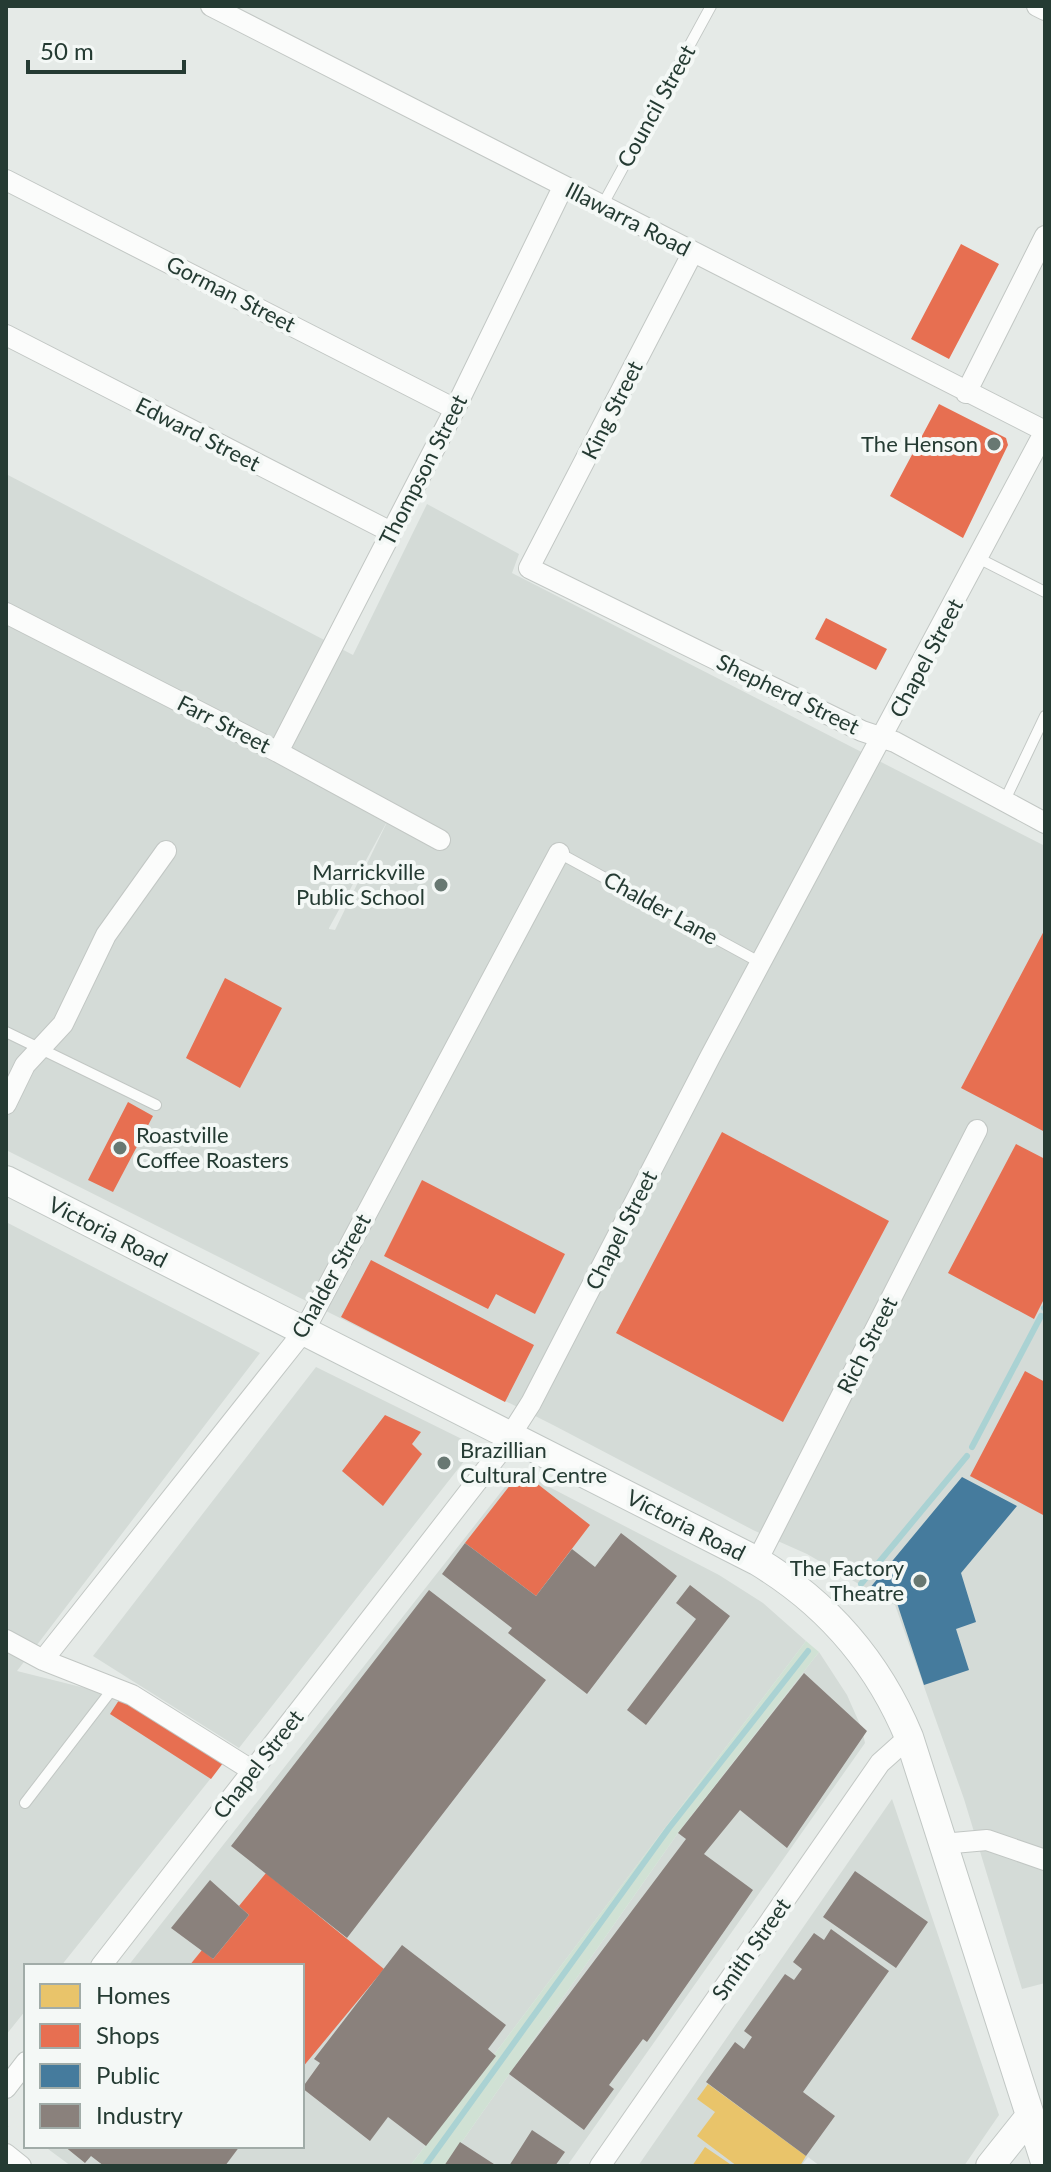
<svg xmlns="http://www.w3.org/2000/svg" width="1051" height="2172" viewBox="0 0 1051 2172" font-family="Lato,sans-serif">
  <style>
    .built { fill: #d4dbd7; fill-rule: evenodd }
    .green { fill: #d0e1d4 }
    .homes { fill: #e9c46a }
    .shops { fill: #e76f51 }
    .public { fill: #457b9d }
    .industry { fill: #8a817c }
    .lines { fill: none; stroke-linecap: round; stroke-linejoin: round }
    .stream { stroke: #aad2d3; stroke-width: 6 }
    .service-casing { stroke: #c2c7c4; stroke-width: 12 }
    .minor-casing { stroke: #c2c7c4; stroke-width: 22 }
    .secondary-casing { stroke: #c1c7c4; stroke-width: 30 }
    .path { stroke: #c2cac5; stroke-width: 4; stroke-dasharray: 4 6; stroke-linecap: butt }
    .service { stroke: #fbfcfb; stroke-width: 10 }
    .minor { stroke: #fbfcfb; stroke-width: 20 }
    .secondary { stroke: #fbfcfb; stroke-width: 28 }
    .poi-dot { fill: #687872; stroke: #f4f8f6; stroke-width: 3 }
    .labels { text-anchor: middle; stroke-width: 8; stroke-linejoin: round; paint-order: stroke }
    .street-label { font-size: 22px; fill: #253b33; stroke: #f4f8f6 }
    .poi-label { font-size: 22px; fill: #253b33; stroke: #f4f8f6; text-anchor: end }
  </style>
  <rect width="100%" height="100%" fill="#e5eae7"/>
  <path class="built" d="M 6,474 L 353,655 L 427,504 L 519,554 L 512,573 L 1045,846 L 1045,1983 L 1022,1989 L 964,1799 L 895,1605 L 807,1554 L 753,1530 L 555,1426 L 6,1150 ZM 389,818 L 335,930 L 329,929 L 329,928 Z
    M 6,1222 L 260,1353 L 17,1671 L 121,1697 L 223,1763 L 61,1966 L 26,1966 L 26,2010 L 6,2035 Z
    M 316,1367 L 476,1446 L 239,1748 L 93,1656 Z
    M 528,1476 L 719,1575 L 763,1603 L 806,1641 L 410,2166 L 71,2166 L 44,2146 L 302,2146 L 302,1966 L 128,1966 L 512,1478 Z
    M 819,1652 L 847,1695 L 862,1729 L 865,1743 L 567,2166 L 445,2166 L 678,1833 Z
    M 892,1799 L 999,2115 L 964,2166 L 820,2166 L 808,2157 L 801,2166 L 638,2166 Z"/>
  <path class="green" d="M 806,1641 L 819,1652 L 678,1833 L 445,2166 L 410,2166 Z"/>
  <path class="homes" d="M 708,2084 L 806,2156 L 800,2166 L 737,2166 L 697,2136 L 715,2112 L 697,2099 Z
    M 705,2147 L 733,2166 L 692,2166 Z"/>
  <path class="shops" d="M 961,244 L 999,264 L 949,359 L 911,339 Z
    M 939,404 L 1006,438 L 1008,445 L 963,538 L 890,496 Z
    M 826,618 L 887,649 L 876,670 L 815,639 Z
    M 1045,929 L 1045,1132 L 961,1088 Z
    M 225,978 L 282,1008 L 240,1088 L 186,1058 Z
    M 128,1102 L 153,1116 L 113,1192 L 88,1180 Z
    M 722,1132 L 889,1221 L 783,1422 L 616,1333 Z
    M 1016,1144 L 1045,1159 L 1045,1297 L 1034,1319 L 948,1273 Z
    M 422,1180 L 565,1254 L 535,1314 L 496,1294 L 488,1309 L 384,1256 Z
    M 371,1260 L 534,1345 L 505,1402 L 341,1317 Z
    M 1025,1371 L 1045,1382 L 1045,1516 L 970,1476 Z
    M 385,1415 L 421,1432 L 412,1444 L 422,1454 L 383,1506 L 342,1471 Z
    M 521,1471 L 590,1525 L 536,1596 L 465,1543 Z
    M 121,1697 L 223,1763 L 211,1779 L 110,1714 Z
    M 266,1873 L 384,1969 L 302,2068 L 302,1966 L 189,1966 L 202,1950 L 213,1959 L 249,1915 L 239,1906 Z"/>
  <path class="public" d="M 962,1477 L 1017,1506 L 961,1573 L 976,1622 L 956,1629 L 969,1670 L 924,1685 L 897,1603 L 869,1589 Z"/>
  <path class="industry" d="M 621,1533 L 677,1576 L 587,1694 L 508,1633 L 512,1628 L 442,1574 L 465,1543 L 536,1596 L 572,1549 L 595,1567 Z
    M 690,1585 L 730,1616 L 646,1725 L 627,1710 L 696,1619 L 676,1603 Z
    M 429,1590 L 546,1680 L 347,1938 L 231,1846 Z
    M 804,1673 L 867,1731 L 787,1848 L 740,1810 L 704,1854 L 753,1890 L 647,2042 L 643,2039 L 609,2085 L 614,2089 L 584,2130 L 509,2074 L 686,1839 L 678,1833 Z
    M 855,1871 L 928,1922 L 896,1968 L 823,1917 Z
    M 210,1880 L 249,1915 L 213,1959 L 171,1928 Z
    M 831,1929 L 889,1971 L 803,2092 L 835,2116 L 806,2156 L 706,2082 L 735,2042 L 744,2049 L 752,2037 L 744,2031 L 785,1974 L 794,1980 L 802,1969 L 793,1962 L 814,1933 L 824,1940 Z
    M 402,1945 L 506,2025 L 488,2049 L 496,2056 L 426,2146 L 388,2117 L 370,2141 L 302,2088 L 320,2063 L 314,2059 Z
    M 532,2130 L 565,2152 L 555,2166 L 509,2166 Z
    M 460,2142 L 497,2166 L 444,2166 Z
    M 64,2146 L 240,2146 L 225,2166 L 104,2166 L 91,2156 L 85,2163 Z"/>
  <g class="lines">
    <path class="stream" d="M 1044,1308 L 1045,1307
      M 972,1447 L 1041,1316
      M 861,1584 L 967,1456
      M 425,2166 L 669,1828 L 808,1651"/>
    <defs>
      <path id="service" d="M 602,206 L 711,6
        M 978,558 L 1045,592
        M 1004,802 L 1045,716
        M 559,853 L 761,963
        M 6,1032 L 156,1105
        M 25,1803 L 114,1687"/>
      <path id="minor" d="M 211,6 L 1045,431
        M 1037,6 L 1045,10
        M 6,180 L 455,409
        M 693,252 L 529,568 L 862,731 L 895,742 L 1045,823
        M 6,335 L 391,532
        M 966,393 L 1045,236
        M 6,613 L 278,752 L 440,840
        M 278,752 L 455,409 L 563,187
        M 6,1104 L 25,1065 L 63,1024 L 106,935 L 166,851
        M 757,1561 L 977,1130
        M 6,1640 L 43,1660 L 132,1695 L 253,1771
        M 43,1660 L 304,1331 L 559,853
        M 942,1844 L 987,1840 L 1045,1860
        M 101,1966 L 499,1453 L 531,1403 L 710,1057 L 1045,431
        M 6,2088 L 26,2062
        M 6,2154 L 21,2166
        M 600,2166 L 880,1763 L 909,1737"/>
      <path id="secondary" d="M 6,1180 L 757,1561 C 827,1603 877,1660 909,1737 L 1045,2162
        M 990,2166 L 1030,2116"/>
    </defs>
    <use href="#service" class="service-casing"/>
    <use href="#minor" class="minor-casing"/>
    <use href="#secondary" class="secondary-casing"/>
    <path class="path" d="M 6,2127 L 7,2128"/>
    <use href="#service" class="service"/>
    <use href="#minor" class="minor"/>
    <use href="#secondary" class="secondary"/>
  </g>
  <g class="poi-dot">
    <circle cx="994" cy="444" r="8"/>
    <circle cx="441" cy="885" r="8"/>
    <circle cx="120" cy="1148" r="8"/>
    <circle cx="444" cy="1463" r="8"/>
    <circle cx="920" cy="1581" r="8"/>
  </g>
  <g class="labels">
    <g class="street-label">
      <text transform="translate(656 106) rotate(-61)" y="8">Council Street</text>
      <text transform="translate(628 219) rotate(27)" y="8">Illawarra Road</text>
      <text transform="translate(231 294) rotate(27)" y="8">Gorman Street</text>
      <text transform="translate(612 410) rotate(-63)" y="8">King Street</text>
      <text transform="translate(198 434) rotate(27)" y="8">Edward Street</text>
      <text transform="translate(423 470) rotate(-63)" y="8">Thompson Street</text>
      <text transform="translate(926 658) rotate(-62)" y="8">Chapel Street</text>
      <text transform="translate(788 694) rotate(26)" y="8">Shepherd Street</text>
      <text transform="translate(224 724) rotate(27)" y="8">Farr Street</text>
      <text transform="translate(661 908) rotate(29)" y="8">Chalder Lane</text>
      <text transform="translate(621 1230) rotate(-63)" y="8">Chapel Street</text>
      <text transform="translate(108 1232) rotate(27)" y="8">Victoria Road</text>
      <text transform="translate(331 1276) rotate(-61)" y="8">Chalder Street</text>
      <text transform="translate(867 1345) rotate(-63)" y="8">Rich Street</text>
      <text transform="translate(686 1525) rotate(27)" y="8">Victoria Road</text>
      <text transform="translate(258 1764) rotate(-52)" y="8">Chapel Street</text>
      <text transform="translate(751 1949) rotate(-55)" y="8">Smith Street</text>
    </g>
    <g class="poi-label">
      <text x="978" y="452">The Henson</text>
      <text x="425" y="880">Marrickville<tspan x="425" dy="25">Public School</tspan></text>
      <text x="136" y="1143" text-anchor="start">Roastville<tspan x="136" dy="25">Coffee Roasters</tspan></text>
      <text x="460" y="1458" text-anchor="start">Brazillian<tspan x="460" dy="25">Cultural Centre</tspan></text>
      <text x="904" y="1576">The Factory<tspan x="904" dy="25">Theatre</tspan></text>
    </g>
  </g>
  <rect width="1051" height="2172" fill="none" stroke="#253b33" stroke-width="16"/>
  <rect x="24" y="1964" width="280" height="184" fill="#f4f8f6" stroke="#a1aca8" stroke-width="2"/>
  <rect x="40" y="1984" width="40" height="24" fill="#e9c46a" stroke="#a1aca8" stroke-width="2"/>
  <text x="96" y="2004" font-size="24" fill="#253b33">Homes</text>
  <rect x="40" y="2024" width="40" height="24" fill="#e76f51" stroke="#a1aca8" stroke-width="2"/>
  <text x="96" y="2044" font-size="24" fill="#253b33">Shops</text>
  <rect x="40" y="2064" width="40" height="24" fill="#457b9d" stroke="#a1aca8" stroke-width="2"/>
  <text x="96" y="2084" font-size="24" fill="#253b33">Public</text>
  <rect x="40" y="2104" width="40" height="24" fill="#8a817c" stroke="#a1aca8" stroke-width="2"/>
  <text x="96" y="2124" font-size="24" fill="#253b33">Industry</text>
  <path d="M28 60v12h156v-12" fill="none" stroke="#253b33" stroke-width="4"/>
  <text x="40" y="60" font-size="24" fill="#253b33" stroke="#f4f8f6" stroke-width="6" paint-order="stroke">50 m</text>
</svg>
